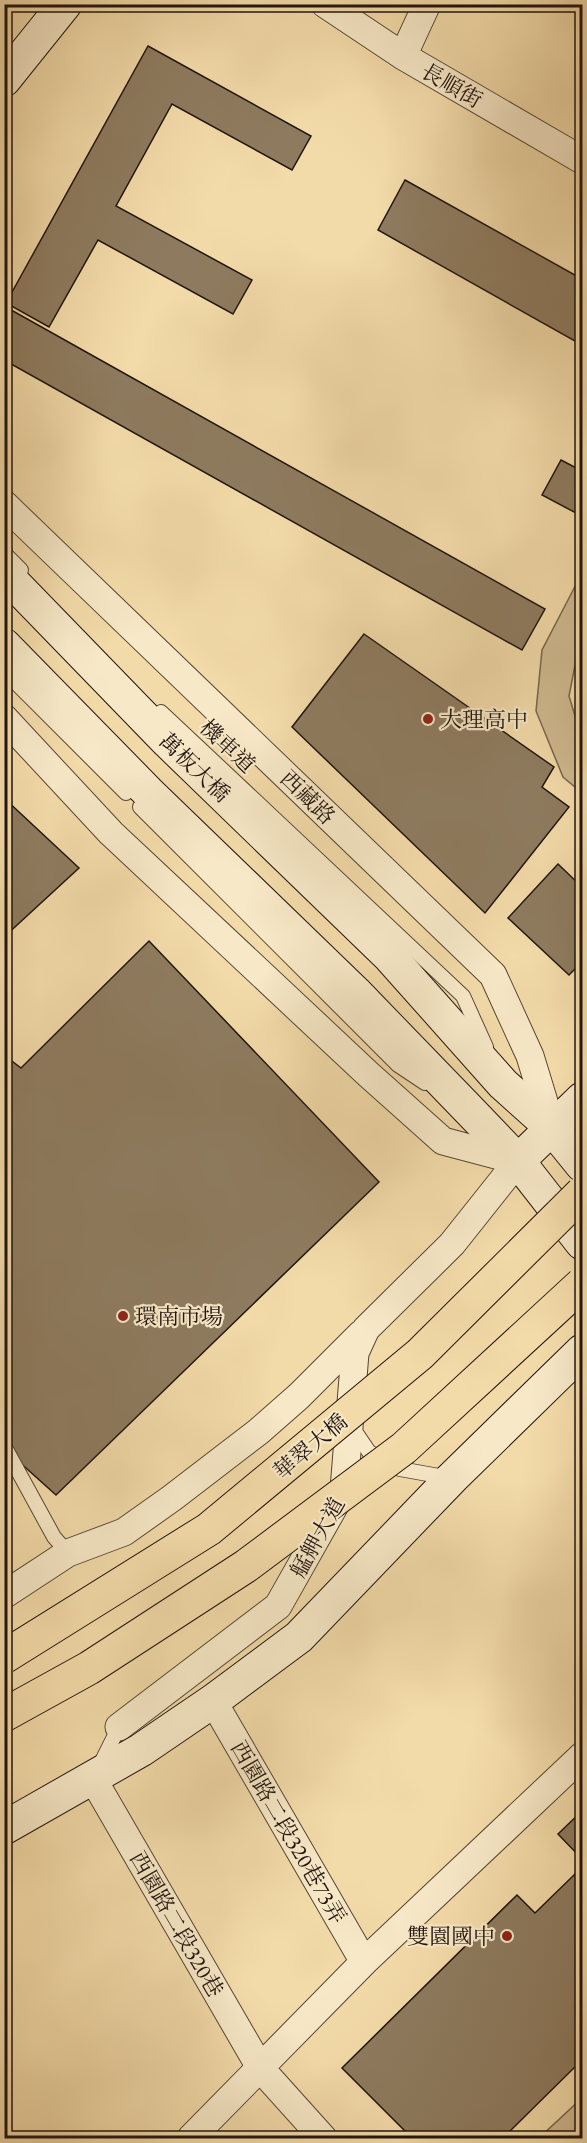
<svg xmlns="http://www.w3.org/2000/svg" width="587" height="2143" viewBox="0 0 587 2143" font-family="'EB Garamond','Noto Serif TC',serif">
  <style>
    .green { fill: #cfb98f; stroke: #78664f; stroke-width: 1.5 }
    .building { fill: #8e7b5f; stroke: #21140f; stroke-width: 1.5 }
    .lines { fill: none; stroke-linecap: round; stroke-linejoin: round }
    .lane-casing { stroke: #564636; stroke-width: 16 }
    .street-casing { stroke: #564636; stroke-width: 29 }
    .secondary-casing { stroke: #21140f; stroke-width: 35 }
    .lane { stroke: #f7e8c7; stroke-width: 14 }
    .street { stroke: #f7e8c7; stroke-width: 27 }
    .secondary { stroke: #f7e8c7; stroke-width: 33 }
    .highway-bridge-casing { stroke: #21140f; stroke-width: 35; stroke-linecap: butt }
    .highway-bridge { stroke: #f3dba9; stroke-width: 33 }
    .poi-dot { fill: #8f2418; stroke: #f7e8c7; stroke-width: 2 }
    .labels { text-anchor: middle; stroke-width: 4.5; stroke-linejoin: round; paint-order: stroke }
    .street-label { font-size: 22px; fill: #21140f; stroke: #f7e8c7 }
    .poi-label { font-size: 22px; fill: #21140f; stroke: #f7e8c7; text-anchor: start }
  </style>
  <rect width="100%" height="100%" fill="#f3dba9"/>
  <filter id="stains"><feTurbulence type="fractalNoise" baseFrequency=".00333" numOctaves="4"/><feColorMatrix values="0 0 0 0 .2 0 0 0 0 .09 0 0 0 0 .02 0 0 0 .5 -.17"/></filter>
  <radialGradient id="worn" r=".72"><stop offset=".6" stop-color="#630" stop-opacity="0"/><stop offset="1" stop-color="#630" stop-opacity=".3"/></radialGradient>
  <path class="green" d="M 582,573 L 582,642 L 578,650 L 569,696 L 582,739 L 582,793 L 563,777 L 536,711 L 542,650 Z
    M 582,2098 L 582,2138 L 539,2138 Z"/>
  <path class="building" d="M 148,46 L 311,136 L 292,170 L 172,104 L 116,206 L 252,280 L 233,314 L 98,240 L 49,327 L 6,303 Z
    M 405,180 L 582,279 L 582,345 L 378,230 Z
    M 4,306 L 545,609 L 522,650 L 4,360 Z
    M 561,460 L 582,471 L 582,500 L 576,513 L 542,495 Z
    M 364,634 L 554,767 L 542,787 L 569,807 L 485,913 L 292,727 Z
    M 4,798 L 79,868 L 4,937 Z
    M 558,864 L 582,887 L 582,962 L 569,975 L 508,918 Z
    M 149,941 L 379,1182 L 56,1495 L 7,1451 L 4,1454 L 4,1055 L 21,1068 Z
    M 582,1811 L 582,1859 L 558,1834 Z
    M 575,1874 L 582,1882 L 582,2060 L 503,2138 L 412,2138 L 342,2068 L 517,1895 L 535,1913 Z"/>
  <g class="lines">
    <defs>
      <path id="lane" d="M 4,553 L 21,570
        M 4,671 L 126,793
        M 161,712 L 463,996 L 486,1047
        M 140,807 L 398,1065 L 425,1083
        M 352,1427 L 369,1452 L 400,1469 L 450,1478
        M 7,1451 L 54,1537 L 68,1553
        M 100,1765 L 119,1727"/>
      <path id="street" d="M 325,4 L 403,56 L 582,160
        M 403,56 L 427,4
        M 4,504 L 493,975 L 530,1056 L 552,1128
        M 4,718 L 111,833 L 368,1074 L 443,1141 L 518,1161 L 452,1244 L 366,1329 L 355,1353 L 344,1489 L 278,1606 L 119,1727
        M 4,1595 L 68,1553 L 124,1532 L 172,1498 L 258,1432 L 299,1396 L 361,1334
        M 213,1701 L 364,1962
        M 93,1779 L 261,2069 L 323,2138
        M 191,2138 L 364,1962 L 582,1756"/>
      <path id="secondary" d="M 4,80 L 65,4
        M 4,573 L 167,741 L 390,957 L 503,1084 L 552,1128 L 582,1165
        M 4,645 L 148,792 L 355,992 L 473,1114 L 518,1161 L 582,1243
        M 518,1161 L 582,1099
        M 4,1828 L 141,1750 L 213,1701 L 299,1637 L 452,1478 L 582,1351"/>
    </defs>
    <use href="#lane" class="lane-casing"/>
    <use href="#street" class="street-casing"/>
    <use href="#secondary" class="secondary-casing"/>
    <use href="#lane" class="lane"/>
    <use href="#street" class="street"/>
    <use href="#secondary" class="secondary"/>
    <defs>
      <path id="highway-bridge" d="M 4,1657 L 209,1529 L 420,1354 L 582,1193
        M 4,1715 L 89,1668 L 246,1566 L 404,1448 L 582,1284"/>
    </defs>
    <use href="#highway-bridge" class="highway-bridge-casing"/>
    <use href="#highway-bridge" class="highway-bridge"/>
  </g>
  <g class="poi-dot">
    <circle cx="428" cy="719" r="6"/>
    <circle cx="123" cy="1316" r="6"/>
    <circle cx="507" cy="1936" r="6"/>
  </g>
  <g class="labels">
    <g class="street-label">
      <text transform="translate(452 85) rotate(30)" y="8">長順街</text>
      <text transform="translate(228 746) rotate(43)" y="8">機車道</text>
      <text transform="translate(195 767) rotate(44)" y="8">萬板大橋</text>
      <text transform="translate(308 797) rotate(44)" y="8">西藏路</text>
      <text transform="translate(310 1446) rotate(-40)" y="8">華翠大橋</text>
      <text transform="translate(317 1537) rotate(-61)" y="8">艋舺大道</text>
      <text transform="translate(289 1832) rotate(60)" y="8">西園路二段320巷73弄</text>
      <text transform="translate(177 1924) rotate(60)" y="8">西園路二段320巷</text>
    </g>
    <g class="poi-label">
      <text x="440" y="727">大理高中</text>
      <text x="135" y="1324">環南市場</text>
      <text x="495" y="1944" text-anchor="end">雙園國中</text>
    </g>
  </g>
  <rect width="587" height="2143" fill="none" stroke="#f3dba9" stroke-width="24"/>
  <rect x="6" y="6" width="575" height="2131" fill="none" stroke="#21140f" stroke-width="3"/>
  <rect x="12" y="12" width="563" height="2119" fill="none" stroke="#21140f" stroke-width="1.5"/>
  <rect width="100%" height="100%" filter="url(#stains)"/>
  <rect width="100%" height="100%" fill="url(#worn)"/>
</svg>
